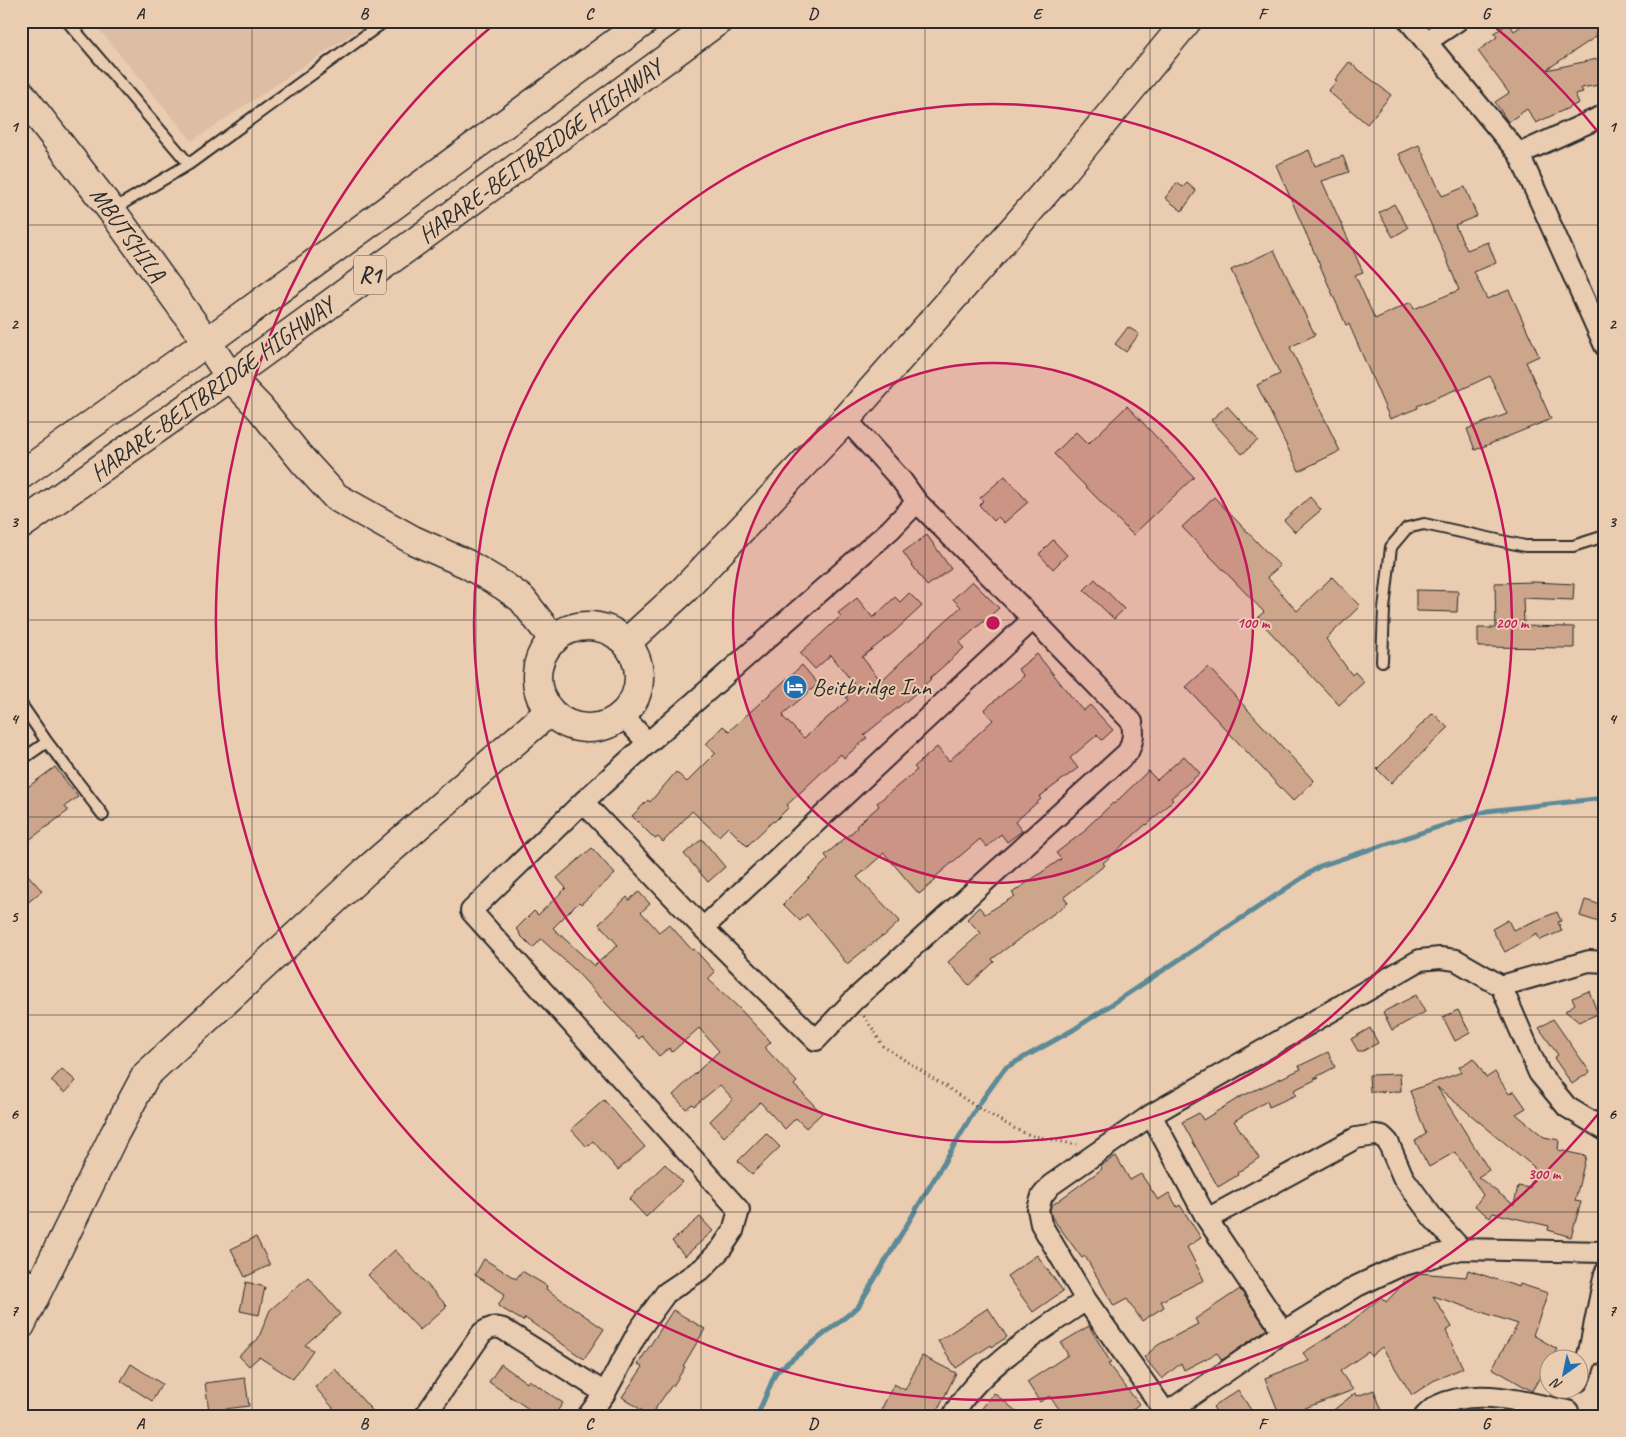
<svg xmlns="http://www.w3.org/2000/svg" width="1626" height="1437" viewBox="0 0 1626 1437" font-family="Caveat,sans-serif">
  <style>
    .built { fill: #ddbda4 }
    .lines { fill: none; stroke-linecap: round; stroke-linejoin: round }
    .stream { stroke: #5c8a96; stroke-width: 5 }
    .building { fill: #cda58b; stroke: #2b2b2b; fill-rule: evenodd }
    .lane-casing { stroke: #2b2b2b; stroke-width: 14 }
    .street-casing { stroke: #2b2b2b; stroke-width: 24 }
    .secondary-casing { stroke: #2b2b2b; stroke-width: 31 }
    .highway-casing { stroke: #2b2b2b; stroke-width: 31 }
    .path { stroke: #2b2b2b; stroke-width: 3; stroke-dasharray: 1 4; stroke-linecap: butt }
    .lane { stroke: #eaccb1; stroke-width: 10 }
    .street { stroke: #eaccb1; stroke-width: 20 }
    .secondary { stroke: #eaccb1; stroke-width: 28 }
    .highway { stroke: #eaccb1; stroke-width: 28 }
    .grid { fill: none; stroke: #2b2b2b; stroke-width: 1; stroke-opacity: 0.55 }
    .ring { fill: none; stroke: #c2185b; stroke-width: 2.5 }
    .labels { text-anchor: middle; stroke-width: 4; stroke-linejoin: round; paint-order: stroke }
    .shield { fill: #eaccb1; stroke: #645b53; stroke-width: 1 }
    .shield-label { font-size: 22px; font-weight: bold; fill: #2b2b2b }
    .street-label { font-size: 24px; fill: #2b2b2b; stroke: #eaccb1 }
    .poi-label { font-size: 24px; fill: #2b2b2b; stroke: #eaccb1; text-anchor: start }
    .centre { fill: #c2185b; stroke: #eaccb1; stroke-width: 2.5 }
    .ring-label { font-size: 15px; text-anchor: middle; font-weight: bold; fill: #c2185b; stroke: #eaccb1; stroke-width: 4; stroke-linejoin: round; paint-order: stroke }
    .neatline { fill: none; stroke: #2b2b2b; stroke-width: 2 }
    .grid-label { font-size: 16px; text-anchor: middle; font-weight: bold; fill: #2b2b2b }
  </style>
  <rect width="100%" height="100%" fill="#eaccb1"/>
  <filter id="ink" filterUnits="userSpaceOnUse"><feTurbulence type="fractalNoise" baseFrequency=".02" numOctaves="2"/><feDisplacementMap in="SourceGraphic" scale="10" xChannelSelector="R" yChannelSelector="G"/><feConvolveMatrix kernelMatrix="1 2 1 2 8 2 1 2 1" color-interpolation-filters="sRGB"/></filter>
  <g filter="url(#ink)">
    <path class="built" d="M 92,21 L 371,21 L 192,141 Z"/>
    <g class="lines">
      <path class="stream" d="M 757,1416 L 776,1372 L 858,1307 L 977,1107 L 1005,1068 L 1073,1030 L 1320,866 L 1487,811 L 1605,798"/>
    </g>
    <path class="building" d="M 1529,21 L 1605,21 L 1605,27 L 1595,33 L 1597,36 L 1546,70 L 1602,58 L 1605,72 L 1605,84 L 1581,88 L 1583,92 L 1575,94 L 1579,103 L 1536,123 L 1527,109 L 1508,122 L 1495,102 L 1509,93 L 1478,51 L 1497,37 L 1494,33 L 1509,23 L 1514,31 Z
      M 1349,62 L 1391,95 L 1367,124 L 1328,91 L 1337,81 L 1335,80 Z
      M 1419,145 L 1442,196 L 1465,187 L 1477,216 L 1455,225 L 1467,250 L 1488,242 L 1496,263 L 1474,272 L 1487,299 L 1509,290 L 1539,356 L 1526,362 L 1551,419 L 1475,450 L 1467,429 L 1507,414 L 1490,376 L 1458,391 L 1457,389 L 1417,406 L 1418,408 L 1390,419 L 1349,324 L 1346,325 L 1276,165 L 1309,150 L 1315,166 L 1343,156 L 1349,172 L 1322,181 L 1363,272 L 1355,275 L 1375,319 L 1411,302 L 1414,309 L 1459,290 L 1445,255 L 1399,154 Z
      M 1177,183 L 1183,187 L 1187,183 L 1196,191 L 1182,211 L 1165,198 Z
      M 1394,204 L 1408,228 L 1393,237 L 1379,213 Z
      M 1274,250 L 1315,335 L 1290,347 L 1340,451 L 1299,471 L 1257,385 L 1280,374 L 1231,270 Z
      M 1128,327 L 1139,334 L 1126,352 L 1115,344 Z
      M 1127,406 L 1194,477 L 1133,535 L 1054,454 L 1076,432 L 1088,444 Z
      M 1227,406 L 1258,440 L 1242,454 L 1211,420 Z
      M 1005,476 L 1028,502 L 1004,523 L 998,517 L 994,521 L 979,505 L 983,501 L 980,498 Z
      M 1214,497 L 1280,566 L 1267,577 L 1297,611 L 1332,577 L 1360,606 L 1326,639 L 1352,675 L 1355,672 L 1364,682 L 1339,705 L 1257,618 L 1264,612 L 1182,527 Z
      M 1310,497 L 1321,510 L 1295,532 L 1284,520 Z
      M 927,535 L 951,569 L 927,586 L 903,552 Z
      M 1053,540 L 1067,555 L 1053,569 L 1039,554 Z
      M 1095,579 L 1124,609 L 1114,619 L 1084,590 Z
      M 972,581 L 999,608 L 959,643 L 964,648 L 930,678 L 931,679 L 910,698 L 864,735 L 867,738 L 844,758 L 841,754 L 787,805 L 789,807 L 774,822 L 773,821 L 747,846 L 728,827 L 719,836 L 692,811 L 663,842 L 658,837 L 655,839 L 632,816 L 648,800 L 650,802 L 676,772 L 687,782 L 716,753 L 706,744 L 723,726 L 729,731 L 802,665 L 818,684 L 783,714 L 784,716 L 783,717 L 804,738 L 848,700 L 846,697 L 857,688 L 831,655 L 815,669 L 800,653 L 841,616 L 838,613 L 857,598 L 873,618 L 895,597 L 900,602 L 909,593 L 922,606 L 894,632 L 862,657 L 881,681 L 922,642 L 961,607 L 953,599 Z
      M 1534,582 L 1574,584 L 1573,600 L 1523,598 L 1524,626 L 1574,627 L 1574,648 L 1478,647 L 1478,628 L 1496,628 L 1495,583 Z
      M 1416,590 L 1458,591 L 1457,612 L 1416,611 Z
      M 1037,654 L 1083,711 L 1090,705 L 1113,730 L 1102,740 L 1097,735 L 1070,758 L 1078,768 L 1039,797 L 1041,799 L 1015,822 L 1022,831 L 1007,842 L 1001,834 L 987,847 L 980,839 L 934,878 L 936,880 L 919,894 L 884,853 L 863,872 L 857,877 L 900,921 L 883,937 L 882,936 L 847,964 L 807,914 L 800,921 L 783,904 L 828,859 L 825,855 L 857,828 L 856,826 L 879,806 L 877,803 L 917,770 L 914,767 L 937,747 L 949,761 L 993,720 L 984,710 L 1024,676 L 1018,669 Z
      M 1208,667 L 1314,781 L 1293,801 L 1186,687 Z
      M 1433,713 L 1448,728 L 1391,783 L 1377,769 Z
      M 1184,756 L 1200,773 L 1171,798 L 1173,800 L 1147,825 L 1146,824 L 1103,863 L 1105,865 L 1064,897 L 1068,903 L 992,959 L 994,962 L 969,985 L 948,962 L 981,933 L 967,919 L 979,907 L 985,914 L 1015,896 L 1012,893 L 1061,859 L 1056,853 L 1086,830 L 1085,829 L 1113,803 L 1114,804 L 1148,771 L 1157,780 Z
      M 55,767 L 78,797 L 65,806 L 68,811 L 21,846 L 21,792 Z
      M 702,839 L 725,867 L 708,882 L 684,854 Z
      M 592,848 L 615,874 L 581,904 L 579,902 L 553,928 L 594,966 L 618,945 L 599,924 L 627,897 L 629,900 L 639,892 L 650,904 L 641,912 L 659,932 L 669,924 L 692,950 L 694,949 L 715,972 L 708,979 L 739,1008 L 771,1042 L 765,1048 L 797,1082 L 794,1085 L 822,1113 L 806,1128 L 796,1118 L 785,1129 L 760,1102 L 724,1137 L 710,1121 L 733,1099 L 720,1085 L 694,1106 L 692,1104 L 686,1109 L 673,1095 L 719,1051 L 699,1028 L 672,1052 L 669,1048 L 659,1056 L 642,1036 L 639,1039 L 574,969 L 541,939 L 533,948 L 519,934 L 520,933 L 516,929 L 534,911 L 538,915 L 566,888 L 557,878 Z
      M 21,867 L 42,891 L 21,908 Z
      M 1585,900 L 1605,906 L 1605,924 L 1580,916 Z
      M 1557,912 L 1561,921 L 1558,922 L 1562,931 L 1540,940 L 1537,934 L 1505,952 L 1492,929 L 1508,920 L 1513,930 Z
      M 1589,991 L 1598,1014 L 1579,1022 L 1565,1011 L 1575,1004 L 1572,998 Z
      M 1416,995 L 1425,1012 L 1392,1030 L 1383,1012 Z
      M 1458,1010 L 1470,1033 L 1455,1041 L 1443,1017 Z
      M 1553,1019 L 1590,1072 L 1572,1084 L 1554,1058 L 1558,1055 L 1539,1028 Z
      M 1370,1028 L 1378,1043 L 1363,1051 L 1358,1051 L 1351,1039 Z
      M 1328,1052 L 1335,1067 L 1314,1078 L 1319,1078 L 1294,1090 L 1296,1095 L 1269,1107 L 1267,1101 L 1234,1121 L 1259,1158 L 1237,1173 L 1238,1175 L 1218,1187 L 1182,1122 L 1199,1113 L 1203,1120 L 1240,1097 L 1301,1069 L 1299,1066 Z
      M 1474,1058 L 1486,1078 L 1495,1072 L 1509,1094 L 1514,1091 L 1526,1108 L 1516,1114 L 1544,1137 L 1559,1140 L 1558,1150 L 1586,1156 L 1575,1201 L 1581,1202 L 1571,1237 L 1548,1230 L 1549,1226 L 1493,1213 L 1490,1218 L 1475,1206 L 1483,1195 L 1455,1152 L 1429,1167 L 1415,1141 L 1426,1134 L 1410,1091 L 1462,1072 L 1459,1067 ZM 1437,1087 L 1534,1167 L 1530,1188 L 1518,1186 L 1514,1205 L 1478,1177 L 1489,1170 Z
      M 62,1069 L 76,1081 L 65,1093 L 51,1081 Z
      M 1400,1074 L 1401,1091 L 1370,1092 L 1369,1075 Z
      M 604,1100 L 645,1147 L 618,1170 L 593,1141 L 587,1147 L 571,1129 Z
      M 766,1133 L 780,1147 L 752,1174 L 738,1161 Z
      M 1116,1156 L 1130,1180 L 1141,1174 L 1158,1200 L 1169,1193 L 1177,1207 L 1180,1205 L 1201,1238 L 1187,1247 L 1204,1280 L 1161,1301 L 1164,1307 L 1142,1321 L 1127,1299 L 1114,1306 L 1085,1256 L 1082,1258 L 1051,1216 L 1050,1210 L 1051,1206 L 1102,1169 L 1100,1166 Z
      M 665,1164 L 682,1182 L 646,1217 L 629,1199 Z
      M 700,1217 L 713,1231 L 685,1256 L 672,1241 Z
      M 256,1237 L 270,1265 L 245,1277 L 231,1249 Z
      M 395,1250 L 447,1306 L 420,1330 L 368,1275 Z
      M 1037,1255 L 1063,1291 L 1033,1312 L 1007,1276 Z
      M 484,1259 L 516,1279 L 522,1271 L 547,1286 L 546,1289 L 604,1329 L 584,1359 L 525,1318 L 523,1321 L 498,1306 L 505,1294 L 475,1275 Z
      M 1468,1270 L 1519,1287 L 1520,1284 L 1548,1293 L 1533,1335 L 1557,1349 L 1551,1360 L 1548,1360 L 1548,1363 L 1532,1391 L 1492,1368 L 1518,1324 L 1433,1296 L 1452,1327 L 1446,1331 L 1463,1368 L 1433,1381 L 1412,1395 L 1382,1347 L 1371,1356 L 1368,1352 L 1340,1371 L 1353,1390 L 1284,1416 L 1280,1416 L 1265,1378 L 1309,1361 L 1303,1353 L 1347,1325 L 1381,1297 L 1386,1302 L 1403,1284 L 1404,1277 L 1418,1273 L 1466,1277 Z
      M 308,1277 L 340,1314 L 305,1345 L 313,1350 L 293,1379 L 259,1357 L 249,1366 L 239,1356 L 258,1339 L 270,1310 Z
      M 246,1282 L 265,1287 L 259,1315 L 240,1311 Z
      M 1240,1289 L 1267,1329 L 1222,1360 L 1217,1353 L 1184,1370 L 1181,1363 L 1162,1379 L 1144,1357 L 1158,1345 L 1198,1324 L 1195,1319 Z
      M 988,1308 L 1007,1337 L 992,1347 L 991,1345 L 956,1368 L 938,1341 Z
      M 673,1310 L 705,1329 L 683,1366 L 685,1367 L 673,1386 L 672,1385 L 650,1416 L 622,1397 L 643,1367 L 638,1364 Z
      M 1089,1326 L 1111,1363 L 1108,1364 L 1139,1404 L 1124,1416 L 1065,1416 L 1049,1396 L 1040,1402 L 1027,1382 L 1068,1355 L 1061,1343 Z
      M 922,1356 L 956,1373 L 935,1416 L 878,1416 L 894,1384 L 905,1390 Z
      M 131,1364 L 162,1384 L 152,1401 L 121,1381 Z
      M 501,1364 L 527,1383 L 529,1380 L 563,1403 L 554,1416 L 539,1416 L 489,1382 Z
      M 335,1369 L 377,1416 L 340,1416 L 315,1387 Z
      M 245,1378 L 249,1406 L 209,1411 L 205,1383 Z
      M 1238,1390 L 1255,1416 L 1219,1416 L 1213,1407 Z
      M 1374,1390 L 1384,1416 L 1326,1416 L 1355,1393 L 1357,1396 Z
      M 994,1393 L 1022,1416 L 976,1416 Z"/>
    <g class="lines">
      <defs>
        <path id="lane" d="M 67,21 L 189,164
          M 112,210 L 189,164 L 385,21
          M 1382,661 L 1384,609 L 1391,547 L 1407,528 L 1424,524 L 1525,546 L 1573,546 L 1605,536
          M 21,704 L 47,742 L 103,815
          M 21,760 L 47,742
          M 21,1268 L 38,1286"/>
        <path id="street" d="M 1409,21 L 1519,154 L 1605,346
          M 1426,42 L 1457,21
          M 1519,154 L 1605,115
          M 846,419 L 902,481 L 917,502 L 1033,619 L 1132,722 C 1134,734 1133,741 1128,752 L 854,1000 L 816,1040 L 703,928 L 1033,619
          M 622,715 L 648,743
          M 583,802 L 703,928
          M 1501,986 L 1589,961 L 1605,962
          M 1151,1115 L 1051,1185 L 1042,1196 L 1038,1209 L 1041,1224 L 1086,1300 L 1166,1413
          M 1207,1219 L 1356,1138 L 1375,1135 L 1382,1136 L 1388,1142 L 1403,1177 L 1433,1218 L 1461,1249
          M 1283,1332 L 1207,1219 L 1151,1115 L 1420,960 L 1440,958 L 1456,960 L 1501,986 L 1539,1073 L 1567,1107 L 1605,1130
          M 1589,1352 L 1605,1273
          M 1578,1381 L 1589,1352 L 1605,1354
          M 605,1393 L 639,1330 L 666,1293 L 703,1268 L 721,1249 L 733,1231 L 739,1210 L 471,911 L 583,802 L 648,743 L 890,530 L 917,502
          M 425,1416 L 482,1333 C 489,1328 494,1326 503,1329 L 605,1393 L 588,1416
          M 953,1416 C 975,1370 1044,1329 1086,1300
          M 1162,1416 L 1283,1332 L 1357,1286 L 1400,1266 L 1461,1249 L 1605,1252
          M 1425,1416 C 1428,1413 1433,1408 1437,1406 C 1477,1386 1527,1403 1568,1411 L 1566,1416"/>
        <path id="secondary" d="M 21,94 L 112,211 L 207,342 L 230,377 L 260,408 L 303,461 L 336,497 L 413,540 L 467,564 L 504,586 L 522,599 L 554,640
          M537 677a51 51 0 1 1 102 0a51 51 0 1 1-102 0Z
          M 626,643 L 684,590 L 846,419 L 990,256 L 1062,173 L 1187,21
          M 21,1325 L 114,1135 L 146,1075 L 366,871 L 550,711"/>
        <path id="highway" d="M 21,475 L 207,342 L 645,21
          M 21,525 L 230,377 L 718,21"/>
      </defs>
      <use href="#lane" class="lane-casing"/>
      <use href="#street" class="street-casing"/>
      <use href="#secondary" class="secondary-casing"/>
      <use href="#highway" class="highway-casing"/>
      <path class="path" d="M 864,1016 L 883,1046 L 977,1107 L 1017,1130 L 1030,1135 L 1077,1145"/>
      <use href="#lane" class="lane"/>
      <use href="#street" class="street"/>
      <use href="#secondary" class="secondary"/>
      <use href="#highway" class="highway"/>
    </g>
  </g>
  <path class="grid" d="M 252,21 L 252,1416M 476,21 L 476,1416M 701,21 L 701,1416M 925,21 L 925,1416M 1150,21 L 1150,1416M 1374,21 L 1374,1416M 21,225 L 1605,225M 21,422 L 1605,422M 21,620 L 1605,620M 21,817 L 1605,817M 21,1015 L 1605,1015M 21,1212 L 1605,1212"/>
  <circle cx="993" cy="623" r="260" fill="#c2185b" fill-opacity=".12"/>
  <g class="ring">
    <circle cx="993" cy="623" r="260"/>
    <circle cx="993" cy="623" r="519"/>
    <path d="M1603 1108A779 779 0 1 1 497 22M1489 22A779 779 0 0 1 1603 138"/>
  </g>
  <defs>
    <symbol id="hotel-disc" viewBox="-11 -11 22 22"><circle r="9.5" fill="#1f6fb2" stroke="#eaccb1"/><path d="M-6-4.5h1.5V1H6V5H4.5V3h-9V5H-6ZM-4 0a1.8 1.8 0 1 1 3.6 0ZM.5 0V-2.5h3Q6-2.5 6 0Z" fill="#fff"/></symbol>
  </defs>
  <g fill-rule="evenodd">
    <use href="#hotel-disc" x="781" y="673" width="28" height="28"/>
  </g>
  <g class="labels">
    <rect class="shield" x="354" y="255.5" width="32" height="39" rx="4"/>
    <g class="shield-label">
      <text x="370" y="283">R1</text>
    </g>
    <g class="street-label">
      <text transform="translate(540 151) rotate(-36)" y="8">HARARE-BEITBRIDGE HIGHWAY</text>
      <text transform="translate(128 234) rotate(54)" y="8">MBUTSHILA</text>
      <text transform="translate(212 389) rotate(-36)" y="8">HARARE-BEITBRIDGE HIGHWAY</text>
    </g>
    <g class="poi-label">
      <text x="812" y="695">Beitbridge Inn</text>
    </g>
  </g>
  <circle cx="993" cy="623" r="8" class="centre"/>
  <g class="ring-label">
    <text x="1253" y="628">100 m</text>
    <text x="1512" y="628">200 m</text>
    <text x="1544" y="1179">300 m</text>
  </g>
  <rect width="1626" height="1437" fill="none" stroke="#eaccb1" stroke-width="55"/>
  <g transform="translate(1564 1374) rotate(213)"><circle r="24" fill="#eaccb1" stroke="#9e8c7b"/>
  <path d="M0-4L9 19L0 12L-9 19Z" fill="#1f6fb2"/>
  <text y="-8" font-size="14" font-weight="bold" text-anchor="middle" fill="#2b2b2b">N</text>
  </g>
  <rect x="28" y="28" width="1570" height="1382" class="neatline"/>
  <g class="grid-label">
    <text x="140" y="19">A</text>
    <text x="364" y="19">B</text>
    <text x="589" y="19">C</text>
    <text x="813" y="19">D</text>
    <text x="1037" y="19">E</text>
    <text x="1262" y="19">F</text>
    <text x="1486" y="19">G</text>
    <text x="14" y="132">1</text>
    <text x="1612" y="132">1</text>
    <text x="14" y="329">2</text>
    <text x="1612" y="329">2</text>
    <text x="14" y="527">3</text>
    <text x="1612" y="527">3</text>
    <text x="14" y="724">4</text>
    <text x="1612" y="724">4</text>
    <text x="14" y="922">5</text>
    <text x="1612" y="922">5</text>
    <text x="14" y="1119">6</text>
    <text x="1612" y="1119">6</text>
    <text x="14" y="1316">7</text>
    <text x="1612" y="1316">7</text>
    <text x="140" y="1429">A</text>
    <text x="364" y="1429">B</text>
    <text x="589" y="1429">C</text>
    <text x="813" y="1429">D</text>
    <text x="1037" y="1429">E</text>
    <text x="1262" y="1429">F</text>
    <text x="1486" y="1429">G</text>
  </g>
</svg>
